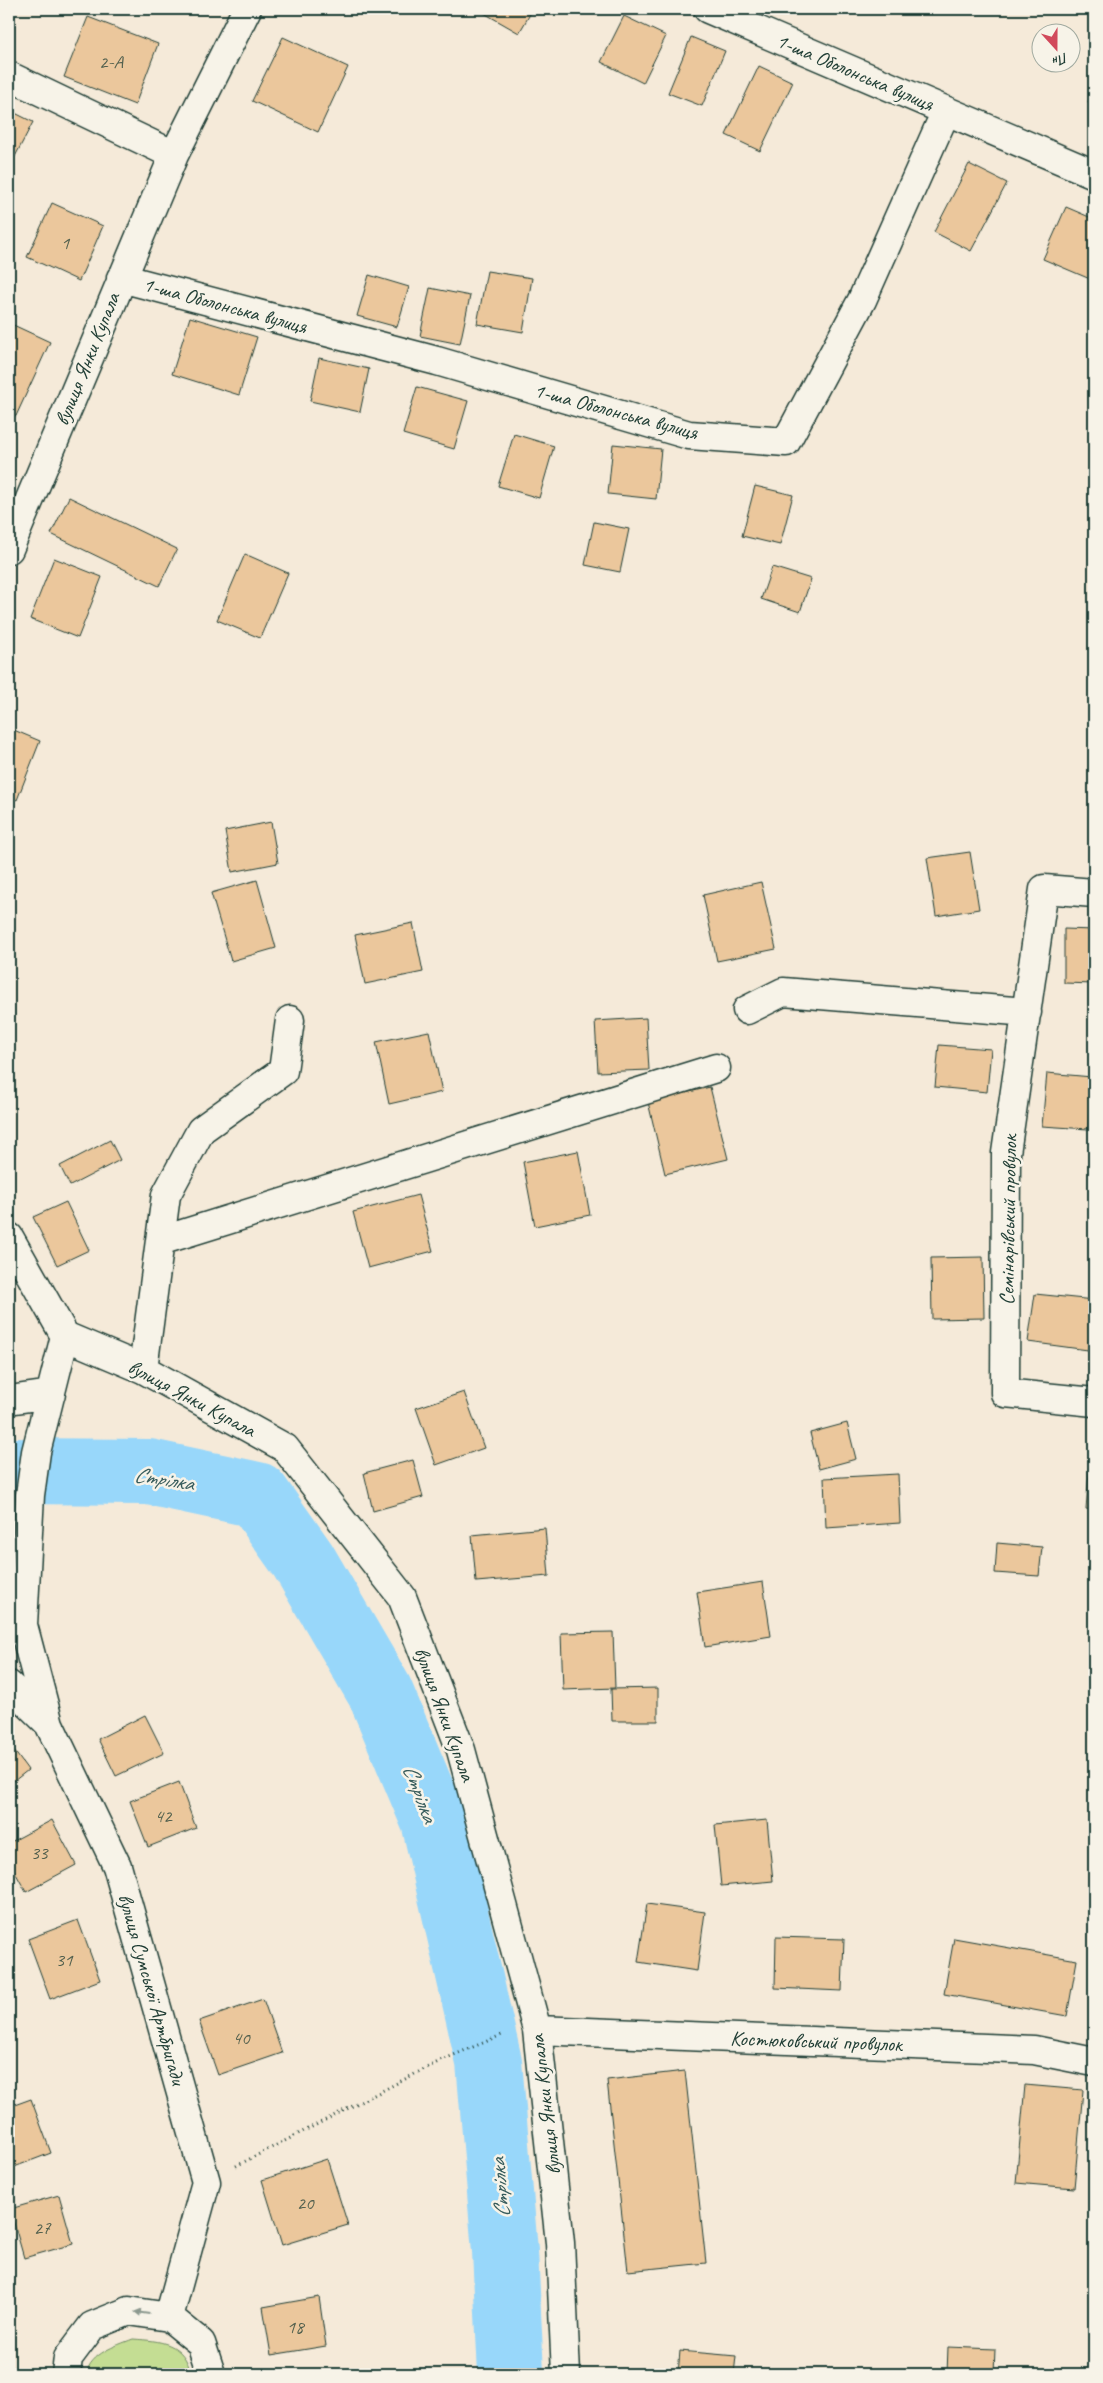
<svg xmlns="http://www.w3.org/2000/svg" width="1103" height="2383" viewBox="0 0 1103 2383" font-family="Caveat,sans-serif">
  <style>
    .green { fill: #c4dd93; stroke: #728d64 }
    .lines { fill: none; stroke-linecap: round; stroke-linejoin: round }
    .river { stroke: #98d7fa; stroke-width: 66 }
    .building { fill: #ebc79c; stroke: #1f3d34 }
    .minor-casing { stroke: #1f3d34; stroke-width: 31 }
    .path { stroke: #1f3d34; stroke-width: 3; stroke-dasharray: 1 4; stroke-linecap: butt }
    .minor { stroke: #f7f3e8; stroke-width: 28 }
    .oneway { fill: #8b988e }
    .labels { text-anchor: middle; stroke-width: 5; stroke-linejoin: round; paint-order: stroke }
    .number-label { font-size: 19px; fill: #52604e }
    .street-label { font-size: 21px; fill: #1f3d34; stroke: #f7f3e8 }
    .water-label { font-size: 22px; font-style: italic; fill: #375c5c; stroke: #f7f3e8 }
  </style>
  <rect width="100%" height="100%" fill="#f5ead9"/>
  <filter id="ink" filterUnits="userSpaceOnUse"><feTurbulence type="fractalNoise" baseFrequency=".02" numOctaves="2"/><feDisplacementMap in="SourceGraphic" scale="10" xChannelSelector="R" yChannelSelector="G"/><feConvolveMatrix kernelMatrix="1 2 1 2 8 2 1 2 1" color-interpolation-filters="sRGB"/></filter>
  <g filter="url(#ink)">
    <path class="green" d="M 133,2339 C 161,2341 184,2342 191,2374 L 86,2374 C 91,2353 115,2346 133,2339 Z"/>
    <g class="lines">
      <path class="river" d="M 9,1471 L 149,1472 L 257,1495 L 303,1560 L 380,1692 L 434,1821 L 489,2062 L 505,2251 L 511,2374"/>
    </g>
    <path class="building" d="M 477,9 L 533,9 L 519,33 Z
      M 624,16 L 666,36 L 643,83 L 601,62 Z
      M 88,17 L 158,44 L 135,105 L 64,77 Z
      M 283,37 L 348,67 L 318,132 L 252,101 Z
      M 691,37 L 725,51 L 702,106 L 668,93 Z
      M 759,66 L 793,82 L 760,151 L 726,135 Z
      M 1094,88 L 1094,104 L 1088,102 Z
      M 9,110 L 33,122 L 9,168 Z
      M 969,164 L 1007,183 L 971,251 L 934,232 Z
      M 52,203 L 103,226 L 79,281 L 27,257 Z
      M 1066,207 L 1094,219 L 1094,269 L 1090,279 L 1043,259 Z
      M 487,271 L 532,278 L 523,332 L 477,324 Z
      M 369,275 L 409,287 L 397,327 L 357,316 Z
      M 430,288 L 470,296 L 460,344 L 420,336 Z
      M 190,317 L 257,337 L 239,395 L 172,374 Z
      M 9,323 L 50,342 L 16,416 L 9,413 Z
      M 319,358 L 369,369 L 360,412 L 310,401 Z
      M 417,387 L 468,401 L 454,449 L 403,434 Z
      M 514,434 L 554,446 L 539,498 L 498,486 Z
      M 613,444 L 661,449 L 656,499 L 608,494 Z
      M 755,486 L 793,495 L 780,545 L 742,536 Z
      M 69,497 L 177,549 L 159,586 L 51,534 Z
      M 594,522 L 629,529 L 620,572 L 585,565 Z
      M 245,554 L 288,573 L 260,638 L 217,620 Z
      M 54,558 L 102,577 L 78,638 L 30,619 Z
      M 772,567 L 811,579 L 800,612 L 761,599 Z
      M 9,728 L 40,741 L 17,800 L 9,796 Z
      M 271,822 L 278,863 L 232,872 L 225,831 Z
      M 970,852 L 979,909 L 936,916 L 927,858 Z
      M 257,880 L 276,948 L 231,961 L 211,893 Z
      M 761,882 L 776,949 L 717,961 L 703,895 Z
      M 413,923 L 423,972 L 365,984 L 355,935 Z
      M 1064,929 L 1094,930 L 1094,984 L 1064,983 Z
      M 646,1018 L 649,1070 L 598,1072 L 595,1021 Z
      M 429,1031 L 442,1092 L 389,1104 L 376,1042 Z
      M 939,1045 L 991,1049 L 987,1092 L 935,1087 Z
      M 1047,1073 L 1092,1077 L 1088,1129 L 1042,1126 Z
      M 710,1087 L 728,1159 L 665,1174 L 648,1102 Z
      M 110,1140 L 120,1160 L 70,1186 L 60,1166 Z
      M 578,1151 L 590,1215 L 535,1226 L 523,1162 Z
      M 418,1195 L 433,1251 L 368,1268 L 353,1212 Z
      M 66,1202 L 89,1250 L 57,1265 L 33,1217 Z
      M 983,1257 L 984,1318 L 932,1319 L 931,1258 Z
      M 1035,1294 L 1094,1300 L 1088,1350 L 1028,1342 Z
      M 464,1392 L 484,1448 L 436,1465 L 416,1408 Z
      M 847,1423 L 856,1459 L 819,1469 L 810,1433 Z
      M 1092,1435 L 1094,1435 L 1094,1510 L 1086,1509 Z
      M 413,1460 L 423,1497 L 373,1511 L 364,1473 Z
      M 898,1474 L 900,1523 L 826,1528 L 824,1478 Z
      M 545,1528 L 549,1576 L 476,1582 L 472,1535 Z
      M 997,1543 L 1042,1547 L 1039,1576 L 995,1573 Z
      M 763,1582 L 771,1636 L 705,1647 L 697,1592 Z
      M 613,1632 L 615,1688 L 563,1690 L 561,1633 Z
      M 658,1688 L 658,1721 L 612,1721 L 611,1689 Z
      M 145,1715 L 164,1753 L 116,1776 L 98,1739 Z
      M 9,1744 L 28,1770 L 9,1785 Z
      M 179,1782 L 196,1828 L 148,1847 L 130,1801 Z
      M 52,1820 L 76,1865 L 26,1892 L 9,1861 L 9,1843 Z
      M 767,1820 L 773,1881 L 721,1886 L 715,1825 Z
      M 647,1904 L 705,1912 L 697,1971 L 638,1962 Z
      M 78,1920 L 100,1980 L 50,1999 L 28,1939 Z
      M 776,1937 L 844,1939 L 842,1991 L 775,1988 Z
      M 954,1938 L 1077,1960 L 1067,2016 L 944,1994 Z
      M 263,1999 L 282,2053 L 218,2075 L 199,2021 Z
      M 685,2071 L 706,2263 L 628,2271 L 607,2080 Z
      M 1025,2085 L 1083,2090 L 1074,2188 L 1016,2183 Z
      M 31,2099 L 51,2153 L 9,2169 L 9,2107 Z
      M 327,2159 L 348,2225 L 282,2245 L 262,2180 Z
      M 59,2195 L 73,2244 L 24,2258 L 10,2209 Z
      M 319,2297 L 326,2346 L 271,2355 L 263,2307 Z
      M 948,2347 L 995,2349 L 994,2374 L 947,2374 Z
      M 680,2351 L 736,2356 L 734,2374 L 678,2374 Z
      M 1091,2361 L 1094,2362 L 1094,2374 L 1089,2374 Z"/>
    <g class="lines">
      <defs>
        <path id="minor" d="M 708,9 L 1094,174
          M 9,76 L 174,155
          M 121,278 L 437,361 L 689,435 L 786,442 L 862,300 L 946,111
          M 9,549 L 174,155 L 247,9
          M 1094,893 L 1044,889 L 1006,1153 L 1005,1393 L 1094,1402
          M 747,1010 L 783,992 L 1027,1012
          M 9,1237 L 65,1336 L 143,1369 L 285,1448 L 402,1597 L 461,1750 L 537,2030 L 560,2243 L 566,2374
          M 160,1241 L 716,1068
          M 143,1369 L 166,1195 L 201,1130 L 283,1071 L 290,1020
          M 9,1400 L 51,1394
          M 9,1685 L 49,1724 L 117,1866 L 206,2182 L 169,2317
          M 49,1724 L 23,1625 L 30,1495 L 36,1452 L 65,1336
          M 537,2030 L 1034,2050 L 1094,2062
          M 66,2374 L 68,2358 L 92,2326 L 129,2311 L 169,2317 L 201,2343 L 211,2374"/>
      </defs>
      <use href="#minor" class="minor-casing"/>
      <path class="path" d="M 236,2166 L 442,2060 L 504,2034"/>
      <use href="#minor" class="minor"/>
    </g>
    <defs><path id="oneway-solid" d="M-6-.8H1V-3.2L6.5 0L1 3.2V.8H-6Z" transform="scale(1.25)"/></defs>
    <use class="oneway" href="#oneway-solid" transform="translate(142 2313) rotate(-172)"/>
  </g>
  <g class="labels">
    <g class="number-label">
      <text x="111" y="68">2-А</text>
      <text x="65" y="249">1</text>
      <text x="163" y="1822">42</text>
      <text x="39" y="1859">33</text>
      <text x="64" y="1966">31</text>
      <text x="241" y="2044">40</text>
      <text x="305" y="2209">20</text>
      <text x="42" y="2234">27</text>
      <text x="295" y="2333">18</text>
    </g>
    <g class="street-label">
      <text transform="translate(855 72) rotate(23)" y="7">1-ша Оболонська вулиця</text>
      <text transform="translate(225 305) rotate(15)" y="7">1-ша Оболонська вулиця</text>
      <text transform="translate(87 359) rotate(-68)" y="7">вулиця Янки Купала</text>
      <text transform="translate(616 411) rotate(15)" y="7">1-ша Оболонська вулиця</text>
      <text transform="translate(1008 1220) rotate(-89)" y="7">Семінарівський провулок</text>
      <text transform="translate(192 1398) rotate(28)" y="7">вулиця Янки Купала</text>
      <text transform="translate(445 1714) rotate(70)" y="7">вулиця Янки Купала</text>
      <text transform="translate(152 1989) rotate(74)" y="7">вулиця Сумської Артбригади</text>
      <text transform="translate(816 2041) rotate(2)" y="7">Костюковський провулок</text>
      <text transform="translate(545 2105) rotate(-97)" y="7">вулиця Янки Купала</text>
    </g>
    <g class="water-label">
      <text transform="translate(164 1478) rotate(9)" y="8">Стрілка</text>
      <text transform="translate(421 1793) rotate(69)" y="8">Стрілка</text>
      <text transform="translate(499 2188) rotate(-95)" y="8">Стрілка</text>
    </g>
  </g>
  <rect width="1103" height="2383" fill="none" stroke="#f7f3e8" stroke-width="30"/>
  <rect x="15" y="15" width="1073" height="2353" fill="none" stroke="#1f3d34" stroke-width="2" filter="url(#ink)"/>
  <g transform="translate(1056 48) rotate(159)"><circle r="24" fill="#f7f3e8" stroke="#a1aaa0"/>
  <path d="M0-4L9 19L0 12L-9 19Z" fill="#d1495b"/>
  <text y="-8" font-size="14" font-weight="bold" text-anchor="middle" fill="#1f3d34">Пн</text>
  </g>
</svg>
